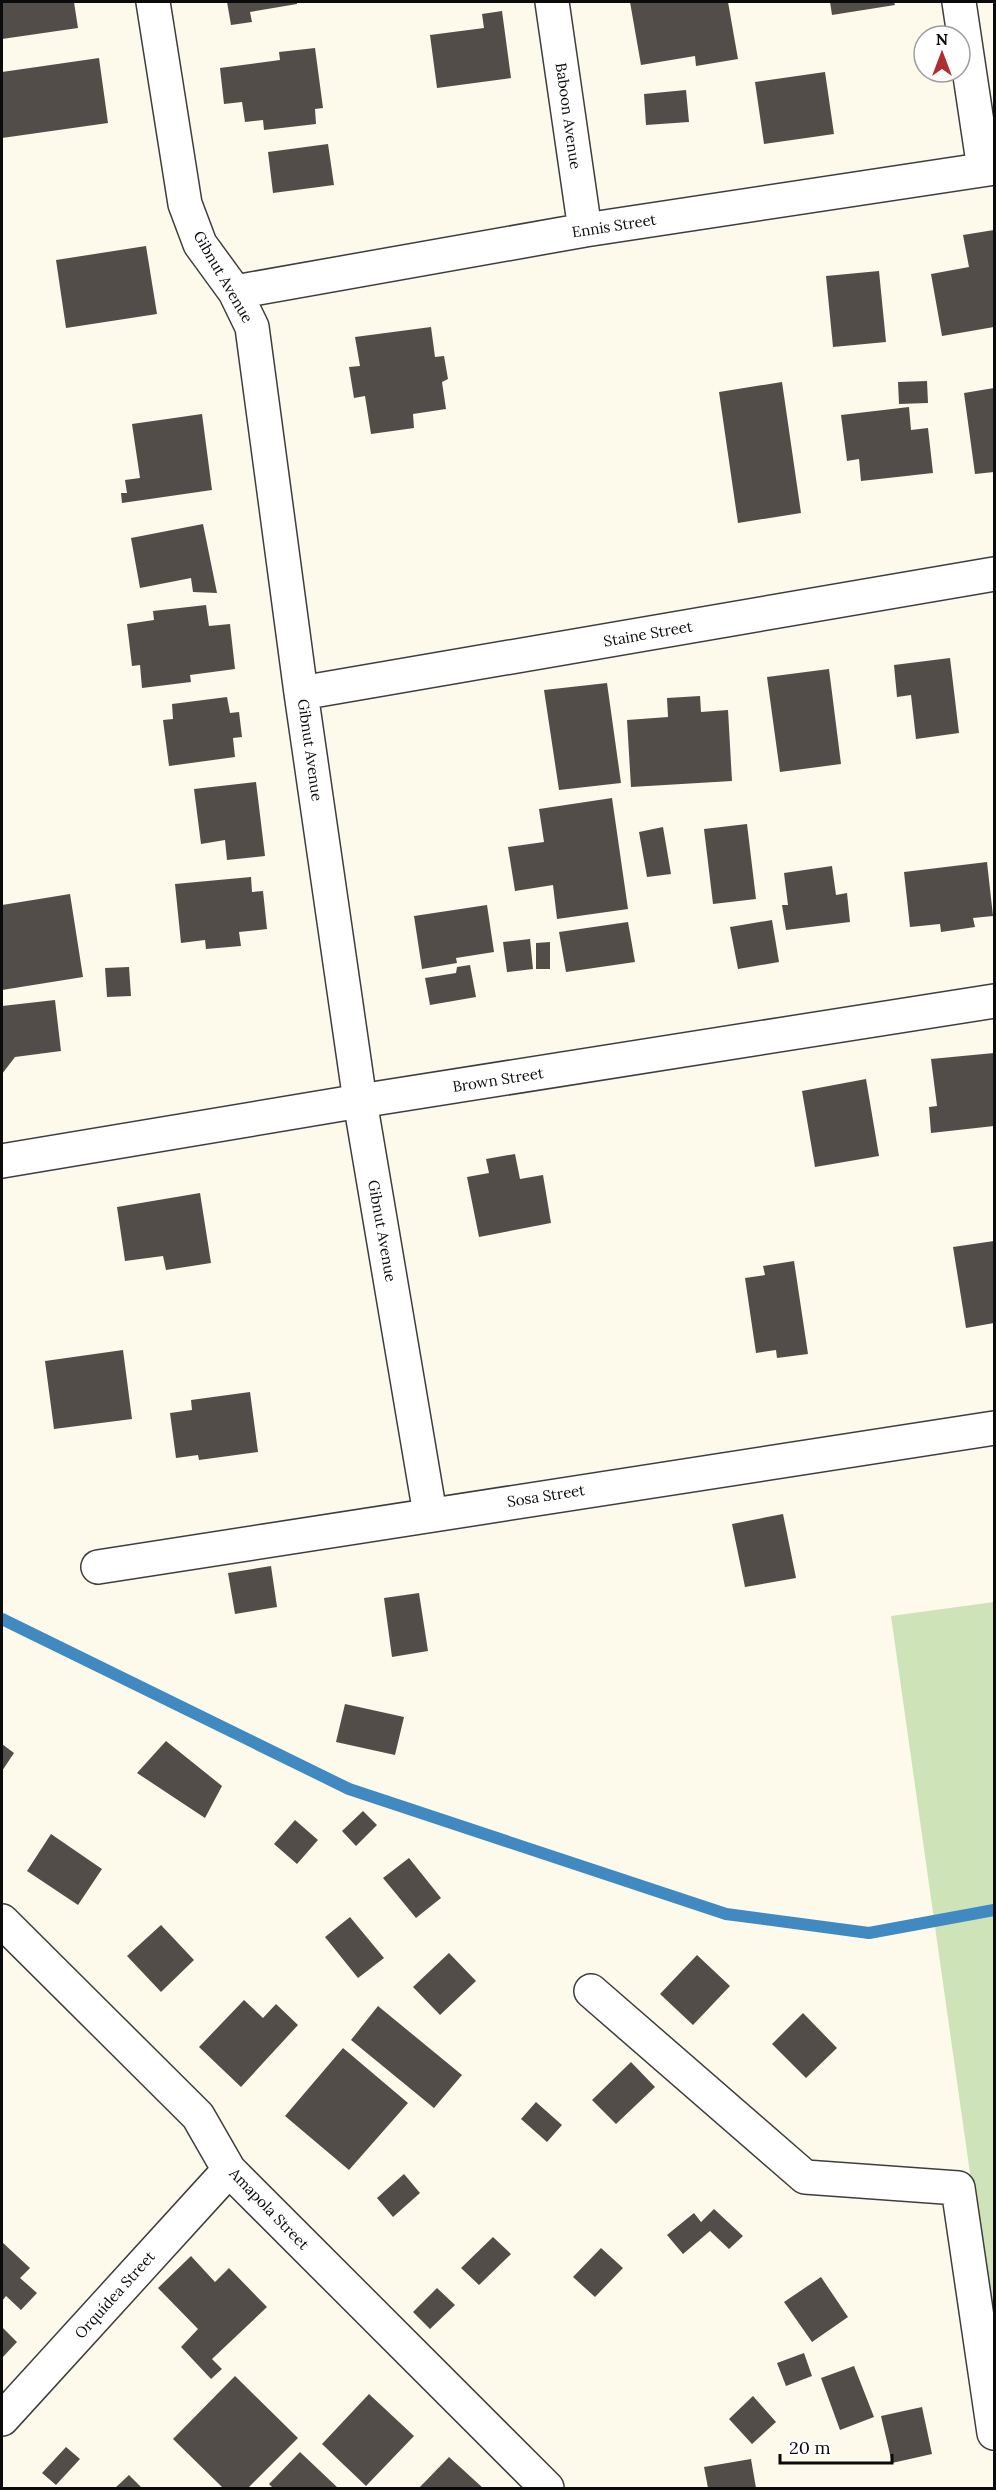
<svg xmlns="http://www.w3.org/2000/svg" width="996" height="2490" viewBox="0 0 996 2490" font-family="Lora,serif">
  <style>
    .green { fill: #cee4b8 }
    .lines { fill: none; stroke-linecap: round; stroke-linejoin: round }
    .stream { stroke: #418ac1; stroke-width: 12 }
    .building { fill: #534d49 }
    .street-casing { stroke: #3e3e3e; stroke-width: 36 }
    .street { stroke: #fff; stroke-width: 33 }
    .labels { text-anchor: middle; stroke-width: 6; stroke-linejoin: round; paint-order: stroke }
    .street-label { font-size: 15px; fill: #0b0b0b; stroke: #fff }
  </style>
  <rect width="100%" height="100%" fill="#fdfaeb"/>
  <path class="green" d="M 994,1602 L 994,2343 L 891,1616 Z"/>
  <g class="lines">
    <path class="stream" d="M 2,1619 L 349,1789 L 726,1914 L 869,1933 L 994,1910"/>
  </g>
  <path class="building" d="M 2,2 L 74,2 L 78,28 L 2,39 Z
    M 227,2 L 297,2 L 297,4 L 250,12 L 252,22 L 231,25 Z
    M 630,2 L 728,2 L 738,59 L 696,66 L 695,56 L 641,65 Z
    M 830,2 L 894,2 L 895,5 L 832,15 Z
    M 502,11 L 511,78 L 437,88 L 430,35 L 484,28 L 482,14 Z
    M 315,48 L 323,108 L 315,109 L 316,124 L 264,130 L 263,120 L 245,122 L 242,102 L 224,104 L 220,68 L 280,60 L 279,52 Z
    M 99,58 L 108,123 L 2,138 L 2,72 Z
    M 825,72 L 834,134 L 764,144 L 755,82 Z
    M 686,90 L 689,122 L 646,125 L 644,94 Z
    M 328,144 L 334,185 L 273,193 L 268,152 Z
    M 994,230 L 994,327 L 942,336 L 931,274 L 969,267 L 963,235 Z
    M 146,246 L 157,314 L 66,328 L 56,260 Z
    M 879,271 L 886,342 L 833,347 L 826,276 Z
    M 431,327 L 435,357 L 444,356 L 448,379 L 442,382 L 446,409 L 413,414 L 414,428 L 371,434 L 365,396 L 354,398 L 349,367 L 360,366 L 355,337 Z
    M 927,381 L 928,403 L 899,404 L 898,382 Z
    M 782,382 L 801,513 L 738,523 L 719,392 Z
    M 994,388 L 994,472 L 975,474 L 964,393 Z
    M 909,407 L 911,430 L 928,428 L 933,473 L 861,481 L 859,459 L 847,461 L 841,415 Z
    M 202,414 L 212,490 L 122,503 L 121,493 L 127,493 L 125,480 L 140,478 L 132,424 Z
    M 203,524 L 217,593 L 193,592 L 191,578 L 140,588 L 131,538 Z
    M 206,605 L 209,626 L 230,624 L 235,669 L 190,675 L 191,682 L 142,688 L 140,665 L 132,666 L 127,624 L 154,620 L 153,611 Z
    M 950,658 L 959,733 L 916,739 L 911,695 L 897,697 L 894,665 Z
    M 829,669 L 841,764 L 780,772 L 767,677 Z
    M 607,683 L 621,783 L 559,790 L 544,690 Z
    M 700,696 L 701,712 L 728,710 L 732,781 L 631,787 L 627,720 L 668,717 L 667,698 Z
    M 227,697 L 230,713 L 239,712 L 242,737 L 233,738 L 235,757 L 169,766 L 163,720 L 173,719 L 172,704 Z
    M 256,782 L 265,856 L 227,860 L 225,840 L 201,844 L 194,789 Z
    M 612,798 L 628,909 L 557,919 L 553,885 L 515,891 L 508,847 L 544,842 L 539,809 Z
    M 747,824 L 756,899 L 713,904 L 704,829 Z
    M 663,827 L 671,874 L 647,877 L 639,832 Z
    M 987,862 L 993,916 L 973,918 L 975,927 L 941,932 L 940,924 L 910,927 L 904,872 Z
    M 832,866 L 836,895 L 847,893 L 850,922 L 786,930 L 782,905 L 788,905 L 784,873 Z
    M 251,877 L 252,892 L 263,891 L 267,929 L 239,932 L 241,946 L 206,949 L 205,940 L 181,943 L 175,884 Z
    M 70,894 L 83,977 L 2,990 L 2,905 Z
    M 487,905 L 494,952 L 456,958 L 457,963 L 422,969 L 414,916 Z
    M 772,920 L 779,962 L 738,969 L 730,927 Z
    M 628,922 L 635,962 L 566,972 L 559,932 Z
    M 530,939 L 533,969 L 507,972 L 503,942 Z
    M 550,942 L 550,969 L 536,969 L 536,943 Z
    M 470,965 L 476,997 L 430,1005 L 425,978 L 456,973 L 457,967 Z
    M 129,967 L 131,996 L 107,997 L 105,968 Z
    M 55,1000 L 61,1051 L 15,1057 L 2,1074 L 2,1006 Z
    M 994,1053 L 994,1126 L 931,1133 L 929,1107 L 937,1106 L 931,1059 Z
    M 866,1079 L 879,1156 L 815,1167 L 802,1091 Z
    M 515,1154 L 520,1179 L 543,1175 L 551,1223 L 479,1237 L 467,1177 L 489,1173 L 486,1159 Z
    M 200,1193 L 211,1263 L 166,1270 L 163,1256 L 125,1261 L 117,1207 Z
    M 994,1241 L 994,1323 L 966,1328 L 953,1247 Z
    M 794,1261 L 808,1354 L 777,1358 L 776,1350 L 756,1353 L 745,1278 L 765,1275 L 763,1266 Z
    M 123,1350 L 132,1419 L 54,1429 L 45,1361 Z
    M 250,1392 L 258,1452 L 199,1460 L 198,1455 L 176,1458 L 170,1413 L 192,1410 L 191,1400 Z
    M 783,1514 L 796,1578 L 745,1587 L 732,1524 Z
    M 271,1566 L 277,1607 L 235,1614 L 228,1573 Z
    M 419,1593 L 428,1651 L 392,1657 L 384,1598 Z
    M 345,1704 L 404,1717 L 395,1755 L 336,1742 Z
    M 166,1741 L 222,1786 L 205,1818 L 137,1773 Z
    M 2,1744 L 14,1753 L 2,1771 Z
    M 363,1811 L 377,1825 L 356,1846 L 342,1831 Z
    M 295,1820 L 318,1840 L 297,1864 L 274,1844 Z
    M 51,1834 L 102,1869 L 78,1905 L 27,1871 Z
    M 409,1858 L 441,1898 L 416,1918 L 383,1878 Z
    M 350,1917 L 384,1958 L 358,1978 L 325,1937 Z
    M 161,1925 L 194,1960 L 161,1992 L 127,1956 Z
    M 449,1953 L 476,1981 L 440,2015 L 413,1987 Z
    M 697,1955 L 730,1986 L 693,2025 L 660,1994 Z
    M 244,2000 L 263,2018 L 276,2004 L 298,2025 L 241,2087 L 199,2047 Z
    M 378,2006 L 462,2075 L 434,2108 L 351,2040 Z
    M 803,2013 L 837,2048 L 806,2078 L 772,2044 Z
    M 343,2048 L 408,2103 L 349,2170 L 285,2116 Z
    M 631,2062 L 655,2087 L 616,2124 L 592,2100 Z
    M 536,2102 L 562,2125 L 547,2142 L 521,2119 Z
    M 404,2174 L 420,2193 L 393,2217 L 377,2198 Z
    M 714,2209 L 743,2236 L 729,2249 L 710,2231 L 683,2254 L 667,2235 L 694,2213 L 701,2222 Z
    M 493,2237 L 511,2254 L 479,2285 L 461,2268 Z
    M 2,2242 L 30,2268 L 20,2278 L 37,2293 L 21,2310 L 6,2296 L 2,2301 Z
    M 601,2248 L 623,2268 L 595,2297 L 573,2277 Z
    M 191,2256 L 215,2282 L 229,2268 L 267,2307 L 212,2359 L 222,2369 L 211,2379 L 181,2347 L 198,2329 L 158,2288 Z
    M 821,2277 L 848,2317 L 812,2342 L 784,2302 Z
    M 437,2288 L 455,2305 L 430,2329 L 413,2312 Z
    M 2,2327 L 17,2342 L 2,2358 Z
    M 804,2353 L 812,2376 L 786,2386 L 777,2363 Z
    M 854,2366 L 874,2417 L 840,2430 L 821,2378 Z
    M 235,2376 L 298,2438 L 248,2488 L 223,2488 L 173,2439 Z
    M 369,2394 L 414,2436 L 366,2486 L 322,2444 Z
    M 753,2396 L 776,2422 L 752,2444 L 729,2419 Z
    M 922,2407 L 932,2454 L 892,2463 L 881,2416 Z
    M 66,2447 L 80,2459 L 56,2485 L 42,2473 Z
    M 300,2452 L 338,2488 L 273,2488 L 269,2484 Z
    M 449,2457 L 483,2488 L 419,2488 Z
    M 751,2459 L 756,2488 L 708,2488 L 704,2467 Z
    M 129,2475 L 142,2488 L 115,2488 Z"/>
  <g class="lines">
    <defs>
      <path id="street" d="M 153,2 L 185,204 L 200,244 L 235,292 L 252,327 L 301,693 L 360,1101 L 430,1514
        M 552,2 L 585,230
        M 959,2 L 984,169
        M 235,292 L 585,230 L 994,168
        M 301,693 L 994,574
        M 2,1161 L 360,1101 L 994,1001
        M 98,1567 L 994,1428
        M 2,1921 L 198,2116 L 229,2170 L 547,2488
        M 591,1991 L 805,2177 L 958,2188 L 994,2433
        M 2,2419 L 229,2170"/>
    </defs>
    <use href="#street" class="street-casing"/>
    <use href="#street" class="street"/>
  </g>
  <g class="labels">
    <g class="street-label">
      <text transform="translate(568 116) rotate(82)" y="5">Baboon Avenue</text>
      <text transform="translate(614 226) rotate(-9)" y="5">Ennis Street</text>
      <text transform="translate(223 277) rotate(60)" y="5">Gibnut Avenue</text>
      <text transform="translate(648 634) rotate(-10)" y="5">Staine Street</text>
      <text transform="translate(310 750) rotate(82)" y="5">Gibnut Avenue</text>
      <text transform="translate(498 1080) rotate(-9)" y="5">Brown Street</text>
      <text transform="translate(382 1231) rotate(80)" y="5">Gibnut Avenue</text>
      <text transform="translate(546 1496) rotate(-9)" y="5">Sosa Street</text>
      <text transform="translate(269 2209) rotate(46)" y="5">Amapola Street</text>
      <text transform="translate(115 2295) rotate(-48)" y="5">Orquídea Street</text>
    </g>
  </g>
  <rect width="996" height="2490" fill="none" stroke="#0b0b0b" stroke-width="6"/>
  <g transform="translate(942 54)"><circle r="28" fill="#ffffff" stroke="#9d9d9d" stroke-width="1.5"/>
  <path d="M0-4.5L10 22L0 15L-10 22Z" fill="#af2f31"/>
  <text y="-9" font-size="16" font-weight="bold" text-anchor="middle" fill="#0b0b0b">N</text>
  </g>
  <path d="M780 2454v9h112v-9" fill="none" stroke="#0b0b0b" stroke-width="3"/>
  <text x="789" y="2454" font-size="18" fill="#0b0b0b" stroke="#ffffff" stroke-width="4.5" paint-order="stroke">20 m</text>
</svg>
